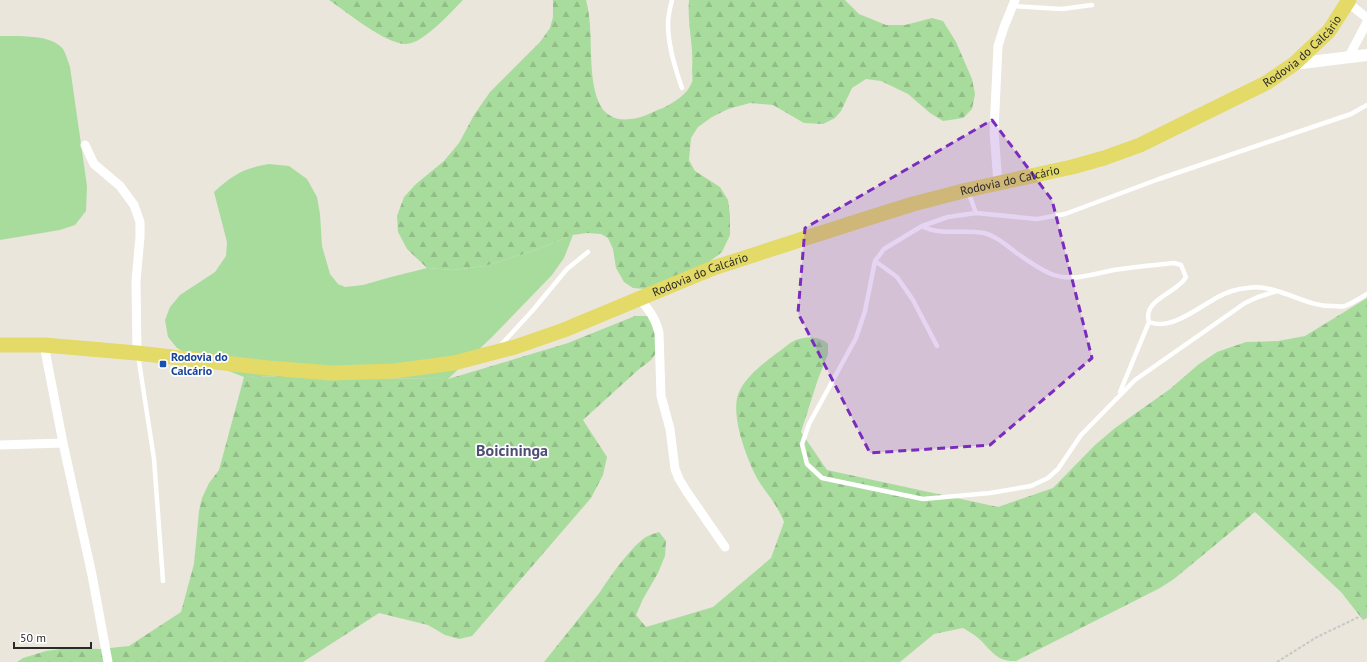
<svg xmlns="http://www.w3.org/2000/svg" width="1367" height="662" viewBox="0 0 1367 662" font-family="'PT Sans',sans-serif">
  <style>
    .grass { fill: #a8dc9d }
    .forest { fill: url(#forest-firs) }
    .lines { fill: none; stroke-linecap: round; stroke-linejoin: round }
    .path { stroke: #c7c7c7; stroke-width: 2; stroke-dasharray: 3 2; stroke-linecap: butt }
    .service { stroke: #fff; stroke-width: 4.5 }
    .minor { stroke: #fff; stroke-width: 9 }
    .tertiary { stroke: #fff; stroke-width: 12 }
    .primary { stroke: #e3da67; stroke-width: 15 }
    .marked { fill: #7b2cbf; fill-opacity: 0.2; stroke: #7b2cbf; stroke-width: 3; stroke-dasharray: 8 5; stroke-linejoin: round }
    .transit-dot { fill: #1a4fb4; stroke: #fff; stroke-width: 1.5 }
    .labels { text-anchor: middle; stroke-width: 3.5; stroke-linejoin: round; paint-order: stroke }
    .street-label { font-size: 12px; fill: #292929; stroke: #fff }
    .transit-label { font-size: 12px; font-weight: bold; fill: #164399; stroke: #fff; text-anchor: start }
    .district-label { font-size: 16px; font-weight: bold; fill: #4d4e75; stroke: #fff }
  </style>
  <defs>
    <pattern id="forest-firs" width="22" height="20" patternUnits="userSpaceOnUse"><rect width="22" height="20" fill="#a8dc9d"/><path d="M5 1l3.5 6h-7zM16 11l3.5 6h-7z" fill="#91bd87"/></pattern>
  </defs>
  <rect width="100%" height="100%" fill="#eae6dc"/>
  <path class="grass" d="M 0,36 C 17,36 52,34 63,49 C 66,54 68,61 70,67 L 87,186 L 86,211 L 75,225 L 60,230 L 0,240 Z
    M 269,164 L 289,166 L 307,179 L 317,197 L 320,214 L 322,246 L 330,274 L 338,284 L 345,287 L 363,285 L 391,277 L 427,268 L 453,270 L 485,266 L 536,250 L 573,235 L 564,258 L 552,275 L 492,337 L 448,379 L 319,378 L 296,376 L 244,377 L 193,357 L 177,348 L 168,337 L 165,320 L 170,307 L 180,295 L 215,272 L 226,256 L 227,242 L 214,192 C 232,175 244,168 269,164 Z"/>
  <path class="forest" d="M 329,0 L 463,0 C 450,13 436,29 420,39 C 417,41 410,44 406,44 C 385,44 347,12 329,0 Z
    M 553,0 L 586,0 C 595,33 586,71 599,103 C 605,116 617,121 631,119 C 642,118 652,112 663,108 C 673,103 688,94 692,82 C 693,79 692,74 692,70 C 694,46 687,24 689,0 L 845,0 L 859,14 L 886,25 L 905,25 L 932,18 L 943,21 L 956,42 L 972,79 L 975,94 L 972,109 L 963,118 L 943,121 L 930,113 L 908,94 L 881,81 L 866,79 L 852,88 L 841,111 L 835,118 L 823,124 L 804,123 L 773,105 L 750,103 L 728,109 L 712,117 L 698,127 L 691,138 L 689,160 L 695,171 L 720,187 L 728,200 L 730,215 L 730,235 L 722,252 L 709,262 L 645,289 L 633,288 L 624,282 L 616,268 L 613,249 L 608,238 L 601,234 L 587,233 L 573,235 L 536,250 L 485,266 L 453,270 L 427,268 L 407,249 L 398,232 L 397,216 L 404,197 L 416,184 L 444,161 L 459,143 L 474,115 L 490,92 L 540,42 L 550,28 L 553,17 Z
    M 1367,298 L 1367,618 L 1363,620 L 1341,592 L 1255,512 L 1174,579 L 1160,588 L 1016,661 C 995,662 991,649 977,637 C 973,634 968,631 963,628 L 934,634 L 900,662 L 544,662 L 600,592 C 609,578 629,550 642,540 C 646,536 653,534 659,532 L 666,541 L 665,556 L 658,573 L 643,599 L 636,615 L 646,627 L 713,607 L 771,558 L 784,522 C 778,506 767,494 758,480 C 747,460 728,411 740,390 C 750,371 772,357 789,344 C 799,336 819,335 828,344 L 828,354 L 818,379 L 801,432 L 827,470 L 998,507 L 1053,488 L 1095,445 L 1115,428 L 1170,389 L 1199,364 L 1217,352 L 1246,342 L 1278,341 L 1305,336 Z
    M 635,316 L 651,316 L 662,345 L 651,360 L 638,370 L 583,420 L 607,457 L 603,475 L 591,498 L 472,636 L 459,639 L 445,635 L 428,625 L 379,613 L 303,662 L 17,662 L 23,658 L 46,651 L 68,648 L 100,649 L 129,646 L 181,612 L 194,564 L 199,511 L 202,498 L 209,483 L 219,470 L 244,377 L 296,376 L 319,378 L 448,379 L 568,343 Z"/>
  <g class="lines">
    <path class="path" d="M 1277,662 L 1317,637 L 1367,613"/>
    <path class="service" d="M 672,0 C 670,8 668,16 668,24 C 668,46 675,68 682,88
      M 1013,6 L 1062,9 L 1092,5
      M 968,191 L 976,213 L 1037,219 L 1065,214 L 1159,179 L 1351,114 L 1367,105
      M 976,213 L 948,217 L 922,226 L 884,249 L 875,261 L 865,311 L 856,338 L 809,424 L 802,444 L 807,464 L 822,478 L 923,499 L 990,493 L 1031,486 L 1048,478 L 1058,469 L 1081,435 L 1135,380 L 1245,303 L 1258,297 L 1277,291
      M 922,226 C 940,236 964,229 984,233 C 997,236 1007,246 1018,254 C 1027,260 1038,268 1049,273 C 1071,283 1092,274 1114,270 C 1134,267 1154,265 1174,263 L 1181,265 L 1186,277 C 1178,293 1142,299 1149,322 C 1171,331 1199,307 1218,297 C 1227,292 1237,289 1247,288 C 1278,283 1303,307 1333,306 C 1337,306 1342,307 1345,306 C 1353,303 1360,298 1367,294
      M 875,261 L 897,277 L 913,300 L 937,346
      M 500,346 L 533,310 L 567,269 L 588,252
      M 138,355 L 154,459 L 163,581
      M 1120,392 L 1149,322"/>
    <path class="minor" d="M 1347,2 L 1367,18
      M 1348,58 L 1367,22
      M 85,145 L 94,164 L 120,186 L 134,205 L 140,222 L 140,237 L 136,281 L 137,353
      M 998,184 L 994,131 L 998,46 L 1004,27 L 1015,0
      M 640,299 C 649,310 656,319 659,333 L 661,396 L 670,429 L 675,469 L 679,479 L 687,492 L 725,547
      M 44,345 L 63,443 L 92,575 L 108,662
      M 0,445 L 63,443"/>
    <path class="tertiary" d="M 1294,64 L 1367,55"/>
    <path class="primary" id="s1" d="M 0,345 L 44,345 L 137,353 L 268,368 L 332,373 L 394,371 L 454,363 L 515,347 L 564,330 L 713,268 L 862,220 L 913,204 L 967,190 L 1072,167 L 1104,158 L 1140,145 L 1266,83 L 1294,64 L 1329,31 L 1349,0"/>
  </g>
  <path class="marked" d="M 992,120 L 1052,200 L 1092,358 L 990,445 L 870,453 L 798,313 L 805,228 Z"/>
  <rect class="transit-dot" x="159" y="360" width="8" height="8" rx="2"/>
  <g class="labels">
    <g class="street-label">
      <text dy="4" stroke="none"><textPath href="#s1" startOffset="1366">Rodovia do Calcário</textPath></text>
      <text dy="4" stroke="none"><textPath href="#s1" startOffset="1042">Rodovia do Calcário</textPath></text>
      <text dy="4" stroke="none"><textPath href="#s1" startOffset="718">Rodovia do Calcário</textPath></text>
    </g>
    <g class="transit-label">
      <text x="171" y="361">Rodovia do<tspan x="171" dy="14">Calcário</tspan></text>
    </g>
    <g class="district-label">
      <text x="512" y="456">Boicininga</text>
    </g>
  </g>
  <path d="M14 642v6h77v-6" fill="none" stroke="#292929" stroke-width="2"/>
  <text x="20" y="642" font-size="12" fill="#292929" stroke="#ffffff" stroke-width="3" paint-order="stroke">50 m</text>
</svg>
